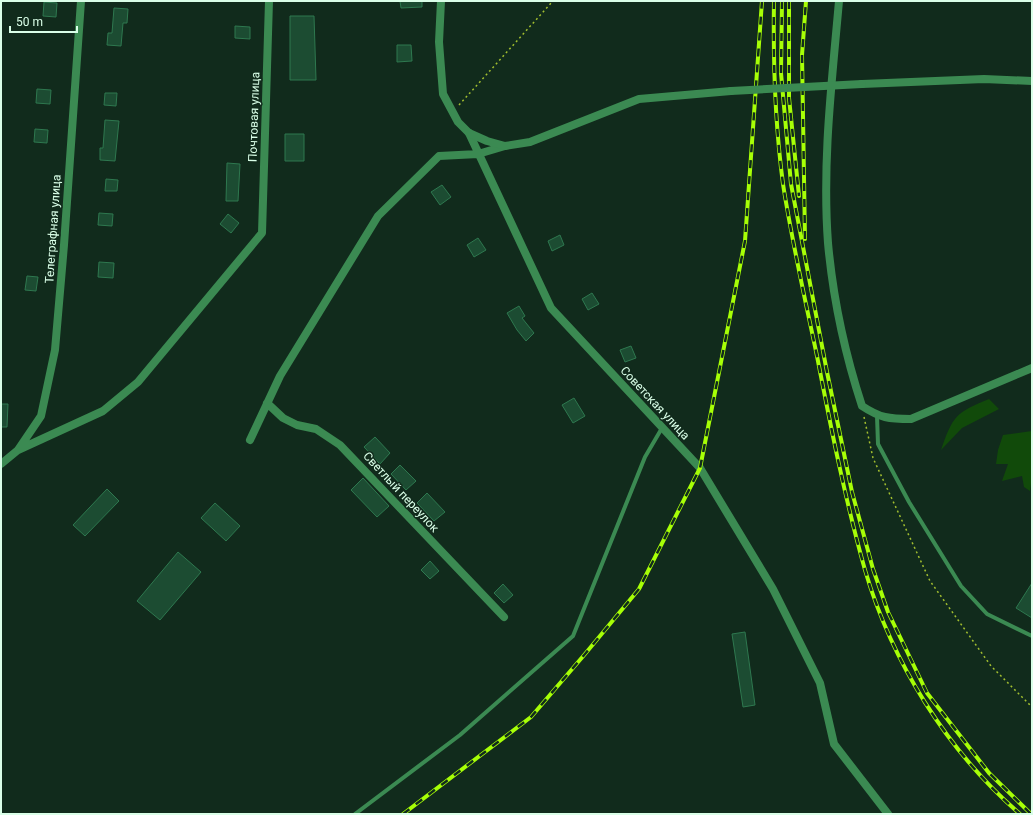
<svg xmlns="http://www.w3.org/2000/svg" width="1033" height="815" viewBox="0 0 1033 815" font-family="Roboto,sans-serif">
  <style>
    .water { fill: #114a0a }
    .building { fill: #1c4c32; stroke: #2e784f }
    .lines { fill: none; stroke-linecap: round; stroke-linejoin: round }
    .path { stroke: #a2be2f; stroke-width: 1.5; stroke-dasharray: 2 3; stroke-linecap: butt }
    .service { stroke: #3b8a52; stroke-width: 4 }
    .minor { stroke: #3b8a52; stroke-width: 8 }
    .tertiary { stroke: #3b8a52; stroke-width: 8 }
    .rail-casing { stroke: #a7ff06; stroke-width: 4 }
    .rail { stroke: #112b1c; stroke-width: 2.5; stroke-dasharray: 8; stroke-linecap: butt }
    .tertiary-bridge { stroke: #3b8a52; stroke-width: 8 }
    .labels { text-anchor: middle; stroke-width: 3; stroke-linejoin: round; paint-order: stroke }
    .street-label { font-size: 12px; fill: #daffe8; stroke: #112b1c }
  </style>
  <rect width="100%" height="100%" fill="#112b1c"/>
  <path class="water" d="M 989,399 L 999,409 L 962,428 L 941,450 C 953,416 955,413 989,399 Z
    M 1032,431 L 1032,476 L 1030,491 L 1024,487 L 1022,476 L 1002,481 L 1008,464 L 996,464 L 998,450 L 1003,435 Z"/>
  <path class="building" d="M 400,1 L 422,1 L 422,7 L 401,8 Z
    M 44,2 L 57,3 L 56,17 L 43,16 Z
    M 114,8 L 128,9 L 127,23 L 123,23 L 121,46 L 107,45 L 108,33 L 112,33 Z
    M 290,16 L 314,16 L 316,80 L 290,80 Z
    M 235,26 L 250,27 L 250,39 L 235,38 Z
    M 397,45 L 411,45 L 412,61 L 397,62 Z
    M 37,89 L 51,90 L 50,104 L 36,103 Z
    M 105,93 L 117,93 L 116,106 L 104,105 Z
    M 105,120 L 119,121 L 115,161 L 100,160 L 100,148 L 103,148 Z
    M 35,129 L 48,130 L 47,143 L 34,142 Z
    M 285,134 L 304,134 L 304,161 L 285,161 Z
    M 227,163 L 240,164 L 238,201 L 226,201 Z
    M 106,179 L 118,180 L 117,191 L 105,191 Z
    M 442,185 L 451,197 L 440,205 L 431,192 Z
    M 99,213 L 113,214 L 112,226 L 98,225 Z
    M 228,214 L 239,223 L 231,233 L 220,224 Z
    M 560,235 L 564,245 L 552,251 L 548,241 Z
    M 478,238 L 486,250 L 474,257 L 467,245 Z
    M 99,262 L 114,263 L 113,278 L 98,277 Z
    M 27,276 L 38,277 L 36,291 L 25,290 Z
    M 592,293 L 599,304 L 588,310 L 582,299 Z
    M 519,306 L 525,316 L 522,318 L 534,333 L 526,341 L 517,330 L 507,313 Z
    M 631,346 L 636,358 L 625,362 L 620,350 Z
    M 574,398 L 585,416 L 573,423 L 562,405 Z
    M 1,404 L 8,404 L 7,427 L 1,427 Z
    M 375,437 L 390,453 L 380,464 L 364,447 Z
    M 400,465 L 416,481 L 406,490 L 391,474 Z
    M 363,478 L 389,506 L 377,517 L 351,490 Z
    M 107,489 L 119,501 L 85,536 L 73,525 Z
    M 427,493 L 445,512 L 434,521 L 417,503 Z
    M 215,503 L 240,526 L 226,541 L 201,518 Z
    M 178,552 L 201,572 L 160,620 L 137,601 Z
    M 430,561 L 439,571 L 430,579 L 421,570 Z
    M 1032,583 L 1032,618 L 1016,608 Z
    M 503,584 L 513,595 L 504,603 L 494,593 Z
    M 745,632 L 755,705 L 743,707 L 732,634 Z"/>
  <g class="lines">
    <path class="path" d="M 459,105 L 553,1
      M 864,417 L 873,458 L 930,581 L 991,666 L 1032,707"/>
    <path class="service" d="M 877,416 L 878,444 L 909,502 L 961,586 L 987,614 L 1032,636
      M 355,814 L 460,735 L 573,636 L 645,457 L 662,428"/>
    <path class="minor" d="M 469,133 L 551,308 L 700,468 L 773,589 L 820,683 L 834,744 L 888,814
      M 267,403 L 283,418 L 297,425 L 316,429 L 340,445 L 504,617
      M 250,440 L 280,376 L 378,216 L 439,156 L 478,154 L 505,146
      M 18,450 L 41,416 L 55,350 L 64,245 L 81,1
      M 1,464 L 18,450 L 103,411 L 138,382 L 262,233 L 269,1"/>
    <path class="tertiary" d="M 441,1 L 439,42 L 443,94 L 458,122 L 469,133 L 487,141 L 505,146 L 530,142 L 639,99 L 731,91
      M 839,1 C 832,81 822,162 828,243 C 833,298 845,354 862,406 C 880,418 889,419 911,419 L 1032,368
      M 862,84 L 984,79 L 1032,81"/>
    <defs>
      <path id="rail" d="M 774,1 C 773,62 775,124 783,184 C 792,242 805,299 817,356 C 831,428 845,499 865,570 C 892,662 947,751 1020,814
        M 782,1 L 781,73 L 791,184 L 827,372 L 852,492 L 873,569 L 888,612 L 927,693 L 989,773 L 1031,814
        M 789,1 L 789,98 L 799,196
        M 805,239 L 802,55 L 806,1
        M 403,814 L 531,717 L 585,654 L 639,589 L 700,468 L 745,241 L 762,1"/>
    </defs>
    <use href="#rail" class="rail-casing"/>
    <use href="#rail" class="rail"/>
    <path class="tertiary-bridge" d="M 731,91 L 862,84"/>
  </g>
  <g class="labels">
    <g class="street-label">
      <text transform="translate(254 117) rotate(-88)" y="4">Почтовая улица</text>
      <text transform="translate(53 229) rotate(-86)" y="4">Телеграфная улица</text>
      <text transform="translate(655 403) rotate(47)" y="4">Советская улица</text>
      <text transform="translate(401 492) rotate(47)" y="4">Светлый переулок</text>
    </g>
  </g>
  <rect width="1033" height="815" fill="none" stroke="#daffe8" stroke-width="4"/>
  <path d="M10 26v6h67v-6" fill="none" stroke="#daffe8" stroke-width="2"/>
  <text x="16" y="26" font-size="12" fill="#daffe8" stroke="#112b1c" stroke-width="3" paint-order="stroke">50 m</text>
</svg>
